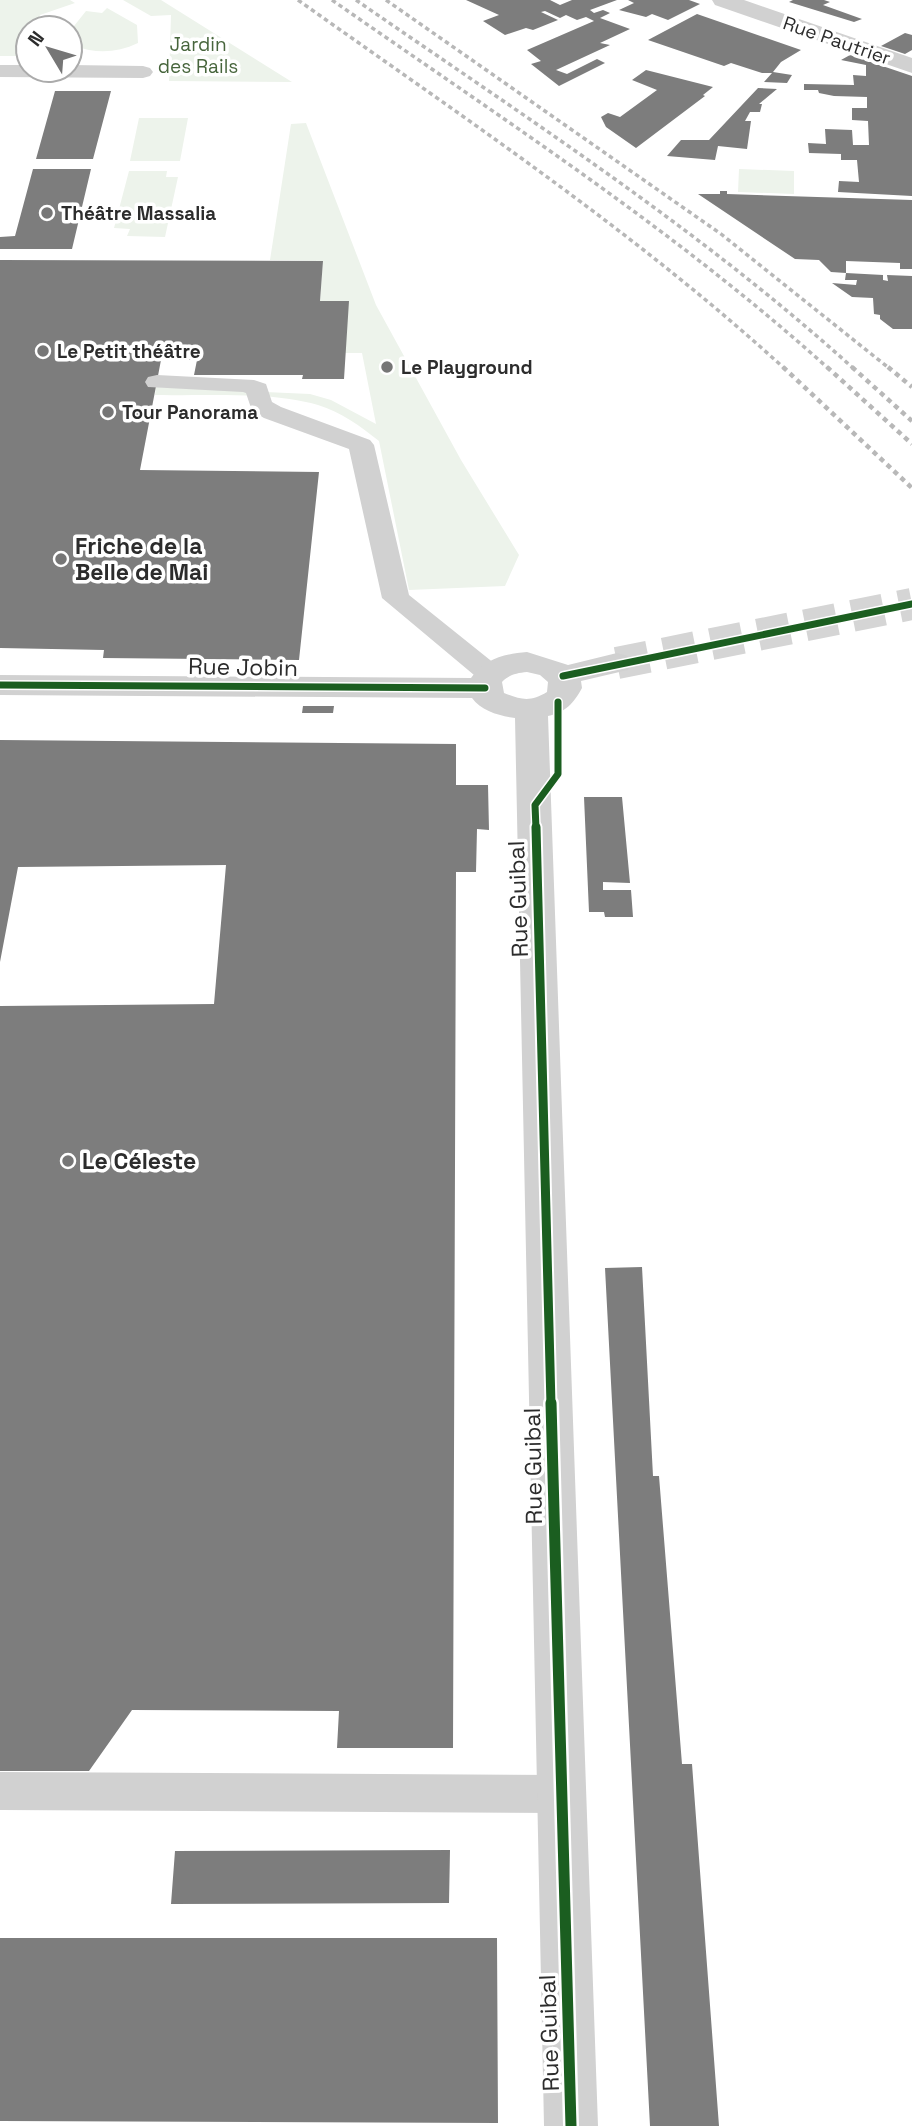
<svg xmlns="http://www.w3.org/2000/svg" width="912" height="2126" viewBox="0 0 912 2126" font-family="'Space Grotesk',sans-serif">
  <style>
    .green { fill: #edf3eb }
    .building { fill: #7d7d7d }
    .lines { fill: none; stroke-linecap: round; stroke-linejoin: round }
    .minor-tunnel { stroke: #d5d5d5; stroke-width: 32; stroke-dasharray: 32 16; stroke-linecap: butt }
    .service { fill: #d1d1d1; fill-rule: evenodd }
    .minor { fill: #d1d1d1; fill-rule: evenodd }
    .rail-far1 { stroke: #b8b8b8; stroke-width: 3.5; stroke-dasharray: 4.5 3.5; stroke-linecap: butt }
    .rail { stroke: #b8b8b8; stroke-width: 4.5; stroke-dasharray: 5 4.5; stroke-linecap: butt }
    .cycleway-far2-casing { stroke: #fff; stroke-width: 10 }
    .cycleway-far1-casing { stroke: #fff; stroke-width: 13 }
    .cycleway-casing { stroke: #fff; stroke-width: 16 }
    .cycleway-far2 { stroke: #1b5e20; stroke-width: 7 }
    .cycleway-far1 { stroke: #1b5e20; stroke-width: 9 }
    .cycleway { stroke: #1b5e20; stroke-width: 11 }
    .poi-dot { fill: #767676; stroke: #fff; stroke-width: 2.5 }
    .labels { text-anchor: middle; stroke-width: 7; stroke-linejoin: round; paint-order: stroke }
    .far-street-label { font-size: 19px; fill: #2c2c2c; stroke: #fff }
    .far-park-label { font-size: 19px; fill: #47653c; stroke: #fff }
    .far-poi-label { font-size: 19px; font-weight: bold; fill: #2c2c2c; stroke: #fff; text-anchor: start }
    .poi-label { font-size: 23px; font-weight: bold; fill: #2c2c2c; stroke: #fff; text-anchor: start }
    .street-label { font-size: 23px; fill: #2c2c2c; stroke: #fff }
  </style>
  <rect width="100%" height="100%" fill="#fff"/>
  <path class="green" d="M 0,0 L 70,0 L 75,3 L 40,15 L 35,28 L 28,28 L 28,44 L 23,56 L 0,56 Z
    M 123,0 L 161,0 L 292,82 L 169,81 L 171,15 L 151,16 Z
    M 107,8 L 137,25 L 138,43 C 117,53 96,54 75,46 L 78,40 L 70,39 L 70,31 L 86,11 L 102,13 Z
    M 139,118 L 188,118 L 180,161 L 130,161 Z
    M 306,123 L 376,305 L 461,460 L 519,555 L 505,586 L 409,590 L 379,441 C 360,426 341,412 318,405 C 272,391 204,396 155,395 L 156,387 L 310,394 L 331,400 L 376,424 L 362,353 L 345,353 L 320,301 L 323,261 L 270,260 L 291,124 Z
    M 739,169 L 794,171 L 794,194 L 738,192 Z
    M 129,171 L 167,171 L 166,177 L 178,177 L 165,237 L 127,236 L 130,229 L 114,228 Z"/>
  <path class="building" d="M 466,0 L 550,0 L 560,5 L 572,0 L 617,0 L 590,10 L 594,13 L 603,10 L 610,13 L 600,18 L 630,29 L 600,43 L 610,45 L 556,70 L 567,74 L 597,59 L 605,63 L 559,86 L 531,64 L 541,61 L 527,50 L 594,21 L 586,17 L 577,20 L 566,15 L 560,18 L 545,11 L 541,12 L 558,20 L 533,30 L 526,28 L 505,35 L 483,21 L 499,15 Z
    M 628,0 L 689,0 L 700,4 L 668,20 L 652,14 L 646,17 L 619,10 L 634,3 Z
    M 793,0 L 824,0 L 830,2 L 823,5 L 862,19 L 854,22 L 789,2 Z
    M 697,14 L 801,50 L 781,62 L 773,72 L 792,75 L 787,83 L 764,82 L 772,73 L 762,73 L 731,63 L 724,66 L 648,40 Z
    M 905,33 L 912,35 L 912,50 L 905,54 L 881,46 Z
    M 850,55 L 912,76 L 912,196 L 838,192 L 839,181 L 859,182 L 857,160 L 841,160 L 841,154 L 809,153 L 808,143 L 826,144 L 825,129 L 852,130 L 853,145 L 869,145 L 868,121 L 852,120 L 852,108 L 867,108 L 867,97 L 834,96 L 819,93 L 818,90 L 804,90 L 804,84 L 854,85 L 853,75 L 866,76 L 866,65 L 841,60 Z
    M 646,70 L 713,87 L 703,95 L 705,96 L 636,148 L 606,127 L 601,117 L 608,113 L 620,117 L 657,90 L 632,80 Z
    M 758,88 L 777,89 L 759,104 L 762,104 L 760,112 L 750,112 L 745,121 L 751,121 L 747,149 L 718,146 L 715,160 L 667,156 L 681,140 L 709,140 Z
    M 55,91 L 111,91 L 93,159 L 36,159 Z
    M 33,169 L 91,169 L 72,249 L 0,249 L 0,237 L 15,236 Z
    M 720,191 L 727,191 L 727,194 L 912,200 L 912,269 L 900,269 L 900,263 L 846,261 L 846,273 L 883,275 L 883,280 L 888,281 L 887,275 L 912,276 L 912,329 L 893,329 L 880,319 L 880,315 L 874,314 L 873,298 L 852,297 L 832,283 L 856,285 L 857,280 L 845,280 L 846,273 L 831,272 L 819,260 L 795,259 L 698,194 L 720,194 Z
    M 0,260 L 323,261 L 320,301 L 349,301 L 344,379 L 302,379 L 303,375 L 194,375 L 197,360 L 161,360 L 140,470 L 319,472 L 299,660 L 103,658 L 104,650 L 0,648 Z
    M 303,706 L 334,706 L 333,713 L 302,713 Z
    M 0,740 L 456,744 L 456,785 L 488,785 L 489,830 L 477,829 L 476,872 L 456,872 L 453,1748 L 337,1748 L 339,1711 L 132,1710 L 89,1771 L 0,1771 L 0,1006 L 214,1004 L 226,865 L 18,867 L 0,962 Z
    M 584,797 L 622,797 L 630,883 L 603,882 L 603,890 L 631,890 L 633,917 L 605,917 L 604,912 L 589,912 Z
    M 642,1267 L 653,1476 L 659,1476 L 682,1764 L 692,1764 L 719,2126 L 650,2126 L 605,1268 Z
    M 450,1850 L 449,1903 L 171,1904 L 175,1851 Z
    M 0,1938 L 497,1938 L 498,2123 L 0,2121 Z"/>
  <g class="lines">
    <path class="minor-tunnel" d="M 617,663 L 912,604"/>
    <path class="service" d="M 0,65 L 28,65 L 28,70 L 70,70 L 70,65 L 143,66 L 150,68 L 153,72 L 150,76 L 143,78 L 0,77 Z
      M 157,375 L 254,380 L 266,384 L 272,402 L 281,407 L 370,440 L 374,445 L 409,595 L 500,668 L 504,674 L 500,680 L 490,682 L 480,680 L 382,598 L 349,449 L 264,418 L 252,411 L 246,393 L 243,392 L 148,387 L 145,382 L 148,377 Z
      M 0,1772 L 561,1775 L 576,1780 L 582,1794 L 576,1808 L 561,1813 L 0,1810 Z"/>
    <path class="minor" d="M 712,0 L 744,0 L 912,58 L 912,73 L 715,5 Z
      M 527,652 L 568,665 L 617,653 L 628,656 L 633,663 L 628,670 L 581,681 L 582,688 C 573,704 566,712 548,716 L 598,2126 L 544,2126 L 515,718 C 500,716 481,711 472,698 L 0,695 L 0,675 L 471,678 C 484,659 504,654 527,652 ZM 527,672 L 540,675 L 548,682 L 547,692 C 531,702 521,700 504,693 L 502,682 C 509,675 516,673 527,672 Z"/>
    <path class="rail-far1" d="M 298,0 C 464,118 634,231 785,369
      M 332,0 C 501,118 675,230 829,369
      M 356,0 C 525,117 701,230 854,369
      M 386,0 L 721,234 L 890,369"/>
    <path class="rail" d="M 783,367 L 912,488
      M 827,367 L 912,444
      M 852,367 L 912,421
      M 888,367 L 912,387"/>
    <defs>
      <path id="cycleway-far2" d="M 563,676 L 912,604
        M 0,685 L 485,688
        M 536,829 L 535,805 L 558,774 L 558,702"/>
      <path id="cycleway-far1" d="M 536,827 L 551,1405"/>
      <path id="cycleway" d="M 551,1403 L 571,2126"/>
    </defs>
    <use href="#cycleway-far2" class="cycleway-far2-casing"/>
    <use href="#cycleway-far1" class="cycleway-far1-casing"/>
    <use href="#cycleway" class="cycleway-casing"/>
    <use href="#cycleway-far2" class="cycleway-far2"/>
    <use href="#cycleway-far1" class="cycleway-far1"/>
    <use href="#cycleway" class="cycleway"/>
  </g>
  <g class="poi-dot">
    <circle cx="47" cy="213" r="7"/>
    <circle cx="43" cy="351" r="7"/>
    <circle cx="387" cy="367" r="7"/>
    <circle cx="108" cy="412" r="7"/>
    <circle cx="61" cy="559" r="7"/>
    <circle cx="68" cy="1161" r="7"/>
  </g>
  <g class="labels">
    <g class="far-street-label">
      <text transform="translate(837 40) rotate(19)" y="7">Rue Pautrier</text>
    </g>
    <g class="far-park-label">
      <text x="198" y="51">Jardin<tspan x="198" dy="22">des Rails</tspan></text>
    </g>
    <g class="far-poi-label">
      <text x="61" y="220">Théâtre Massalia</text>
      <text x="57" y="358">Le Petit théâtre</text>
      <text x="401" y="374">Le Playground</text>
      <text x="122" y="419">Tour Panorama</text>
    </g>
    <g class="poi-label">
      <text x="75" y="554">Friche de la<tspan x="75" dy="26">Belle de Mai</tspan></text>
      <text x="82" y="1169">Le Céleste</text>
    </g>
    <g class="street-label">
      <text transform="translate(243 667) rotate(1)" y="8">Rue Jobin</text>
      <text transform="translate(518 899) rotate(-92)" y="8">Rue Guibal</text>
      <text transform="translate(533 1466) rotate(-91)" y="8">Rue Guibal</text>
      <text transform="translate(549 2033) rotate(-92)" y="8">Rue Guibal</text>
    </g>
  </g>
  <g transform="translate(49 49) rotate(308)"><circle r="33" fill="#ffffff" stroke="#ababab" stroke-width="2"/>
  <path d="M0-5L12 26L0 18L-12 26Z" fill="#767676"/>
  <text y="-10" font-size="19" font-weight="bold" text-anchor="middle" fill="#2c2c2c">N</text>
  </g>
</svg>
